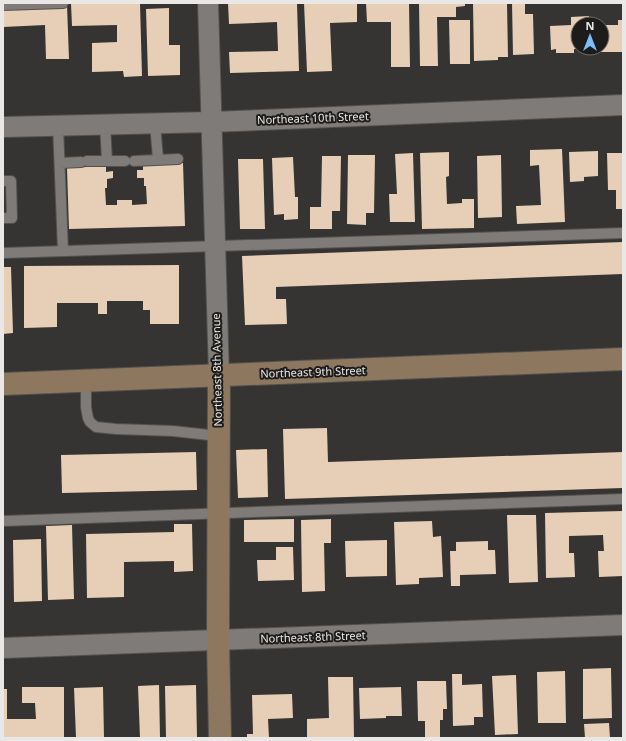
<svg xmlns="http://www.w3.org/2000/svg" width="626" height="741" viewBox="0 0 626 741" font-family="'Noto Sans',sans-serif">
  <style>
    .building { fill: #e7ceb6 }
    .lines { fill: none; stroke-linecap: round; stroke-linejoin: round }
    .lane-casing { stroke: #53514f; stroke-width: 12 }
    .street-casing { stroke: #53514f; stroke-width: 22 }
    .secondary-casing { stroke: #53514f; stroke-width: 24 }
    .lane { stroke: #7e7b78; stroke-width: 10 }
    .street { stroke: #7e7b78; stroke-width: 20 }
    .secondary { stroke: #8d785f; stroke-width: 22 }
    .labels { text-anchor: middle; stroke-width: 4; stroke-linejoin: round; paint-order: stroke }
    .street-label { font-size: 11px; fill: #e9e8e6; stroke: #1d1c1b }
  </style>
  <rect width="100%" height="100%" fill="#363432"/>
  <path class="building" d="M 140,3 L 142,76 L 124,77 L 123,71 L 92,72 L 92,43 L 117,42 L 117,25 L 72,26 L 71,4 Z
    M 228,3 L 297,3 L 299,71 L 230,73 L 229,52 L 278,51 L 277,22 L 229,24 Z
    M 304,3 L 357,3 L 357,22 L 330,23 L 332,71 L 307,72 Z
    M 366,3 L 409,3 L 410,67 L 391,67 L 391,22 L 367,22 Z
    M 419,3 L 465,3 L 465,6 L 456,7 L 456,17 L 437,17 L 438,66 L 420,66 Z
    M 473,3 L 507,3 L 508,57 L 498,57 L 498,60 L 474,61 Z
    M 512,3 L 525,3 L 525,14 L 533,14 L 534,54 L 513,55 Z
    M 67,5 L 69,59 L 46,59 L 45,25 L 3,27 L 3,7 Z
    M 169,8 L 169,45 L 180,45 L 180,75 L 148,76 L 146,9 Z
    M 589,16 L 589,24 L 578,24 L 578,49 L 574,49 L 574,53 L 556,53 L 556,49 L 551,50 L 550,26 L 571,25 L 571,17 Z
    M 449,20 L 470,20 L 470,64 L 450,64 Z
    M 618,20 L 623,20 L 623,52 L 596,52 L 596,48 L 602,48 L 602,25 L 618,25 Z
    M 562,149 L 565,222 L 517,224 L 516,206 L 541,205 L 539,165 L 530,166 L 530,150 Z
    M 598,151 L 598,176 L 584,177 L 584,181 L 570,182 L 569,152 Z
    M 449,152 L 449,176 L 446,177 L 447,204 L 462,203 L 462,199 L 474,199 L 474,228 L 422,229 L 420,153 Z
    M 413,153 L 415,222 L 390,222 L 389,194 L 397,194 L 395,154 Z
    M 607,153 L 623,153 L 623,209 L 616,209 L 616,190 L 608,190 Z
    M 348,155 L 375,155 L 374,213 L 366,213 L 366,225 L 347,224 Z
    M 501,155 L 502,217 L 478,218 L 477,156 Z
    M 322,156 L 341,156 L 340,211 L 332,211 L 332,229 L 310,229 L 310,207 L 321,207 Z
    M 293,157 L 295,197 L 298,197 L 298,219 L 284,220 L 284,214 L 274,215 L 272,158 Z
    M 238,159 L 263,159 L 265,229 L 240,229 Z
    M 183,163 L 185,226 L 69,229 L 67,168 L 106,166 L 106,172 L 113,171 L 113,178 L 107,179 L 107,188 L 105,188 L 106,205 L 117,205 L 117,200 L 132,200 L 132,205 L 147,204 L 146,186 L 144,186 L 144,178 L 137,178 L 137,170 L 143,170 L 143,164 Z
    M 623,242 L 623,274 L 276,287 L 276,299 L 286,299 L 287,324 L 245,325 L 242,256 Z
    M 179,265 L 179,324 L 150,324 L 150,310 L 143,310 L 143,301 L 107,301 L 107,314 L 98,314 L 98,303 L 57,303 L 57,327 L 24,328 L 24,266 Z
    M 3,267 L 11,267 L 13,333 L 3,334 Z
    M 327,428 L 328,462 L 623,452 L 623,488 L 285,499 L 283,429 Z
    M 267,449 L 268,497 L 238,498 L 236,450 Z
    M 196,452 L 197,490 L 62,493 L 61,455 Z
    M 623,511 L 623,576 L 599,577 L 598,551 L 604,551 L 603,535 L 569,536 L 569,553 L 574,553 L 575,577 L 546,578 L 545,513 Z
    M 507,515 L 536,515 L 538,582 L 509,583 Z
    M 294,519 L 294,542 L 244,542 L 244,520 Z
    M 331,519 L 331,543 L 324,543 L 325,591 L 302,592 L 301,520 Z
    M 432,521 L 433,537 L 441,536 L 443,577 L 419,578 L 419,584 L 396,585 L 394,522 Z
    M 174,524 L 192,524 L 193,571 L 174,572 L 174,561 L 124,562 L 124,597 L 87,598 L 86,534 L 174,532 Z
    M 72,525 L 74,599 L 48,600 L 46,526 Z
    M 41,539 L 42,601 L 14,602 L 13,540 Z
    M 387,540 L 387,576 L 346,577 L 345,541 Z
    M 488,541 L 488,550 L 495,550 L 496,574 L 460,575 L 460,586 L 451,586 L 450,551 L 456,551 L 456,542 Z
    M 276,547 L 293,547 L 294,580 L 258,581 L 257,560 L 276,560 Z
    M 611,668 L 612,718 L 583,719 L 583,669 Z
    M 565,671 L 566,723 L 538,723 L 537,672 Z
    M 452,674 L 462,674 L 462,685 L 482,684 L 483,717 L 474,717 L 474,725 L 453,726 Z
    M 516,675 L 518,734 L 495,735 L 492,676 Z
    M 328,677 L 353,677 L 354,738 L 307,738 L 307,719 L 329,718 Z
    M 417,681 L 446,681 L 447,709 L 443,709 L 443,720 L 440,720 L 440,737 L 425,737 L 425,721 L 418,721 Z
    M 159,685 L 160,738 L 140,738 L 138,686 Z
    M 196,685 L 197,738 L 166,738 L 165,686 Z
    M 22,687 L 64,687 L 64,738 L 3,738 L 3,689 L 7,689 L 7,719 L 36,719 L 35,703 L 22,703 Z
    M 103,687 L 104,738 L 76,738 L 74,688 Z
    M 401,687 L 402,716 L 386,716 L 386,718 L 360,719 L 359,688 Z
    M 292,694 L 293,718 L 268,719 L 269,738 L 247,738 L 247,734 L 253,734 L 252,695 Z
    M 609,723 L 610,738 L 585,738 L 584,724 Z"/>
  <g class="lines">
    <defs>
      <path id="lane" d="M 3,5 L 63,3
        M 155,123 L 158,159
        M 105,124 L 107,161
        M 58,126 L 63,251
        M 87,161 L 125,161
        M 134,161 L 178,159
        M 60,163 L 81,162
        M 3,181 L 11,181 L 12,218 L 3,218
        M 3,253 L 623,233
        M 86,381 L 86,407 L 88,418 L 90,422 L 96,427 L 116,429 L 173,431 L 218,436
        M 3,521 L 623,499"/>
      <path id="street" d="M 208,3 L 219,376
        M 3,127 L 211,122 L 623,105
        M 3,648 L 623,625"/>
      <path id="secondary" d="M 219,376 L 218,640 L 220,738
        M 3,384 L 623,359"/>
    </defs>
    <use href="#lane" class="lane-casing"/>
    <use href="#street" class="street-casing"/>
    <use href="#secondary" class="secondary-casing"/>
    <use href="#lane" class="lane"/>
    <use href="#street" class="street"/>
    <use href="#secondary" class="secondary"/>
  </g>
  <g class="labels">
    <g class="street-label">
      <text transform="translate(313 118) rotate(-2)" y="4">Northeast 10th Street</text>
      <text transform="translate(217 370) rotate(-91)" y="4">Northeast 8th Avenue</text>
      <text transform="translate(313 372) rotate(-2)" y="4">Northeast 9th Street</text>
      <text transform="translate(313 637) rotate(-2)" y="4">Northeast 8th Street</text>
    </g>
  </g>
  <rect width="626" height="741" fill="none" stroke="#e9e8e6" stroke-width="8"/>
  <g transform="translate(590 36)"><circle r="19" fill="#1d1c1b" stroke="#6f6e6c"/>
  <path d="M0-3L7 15L0 10L-7 15Z" fill="#7bbef9"/>
  <text y="-6" font-size="11" font-weight="bold" text-anchor="middle" fill="#e9e8e6">N</text>
  </g>
</svg>
